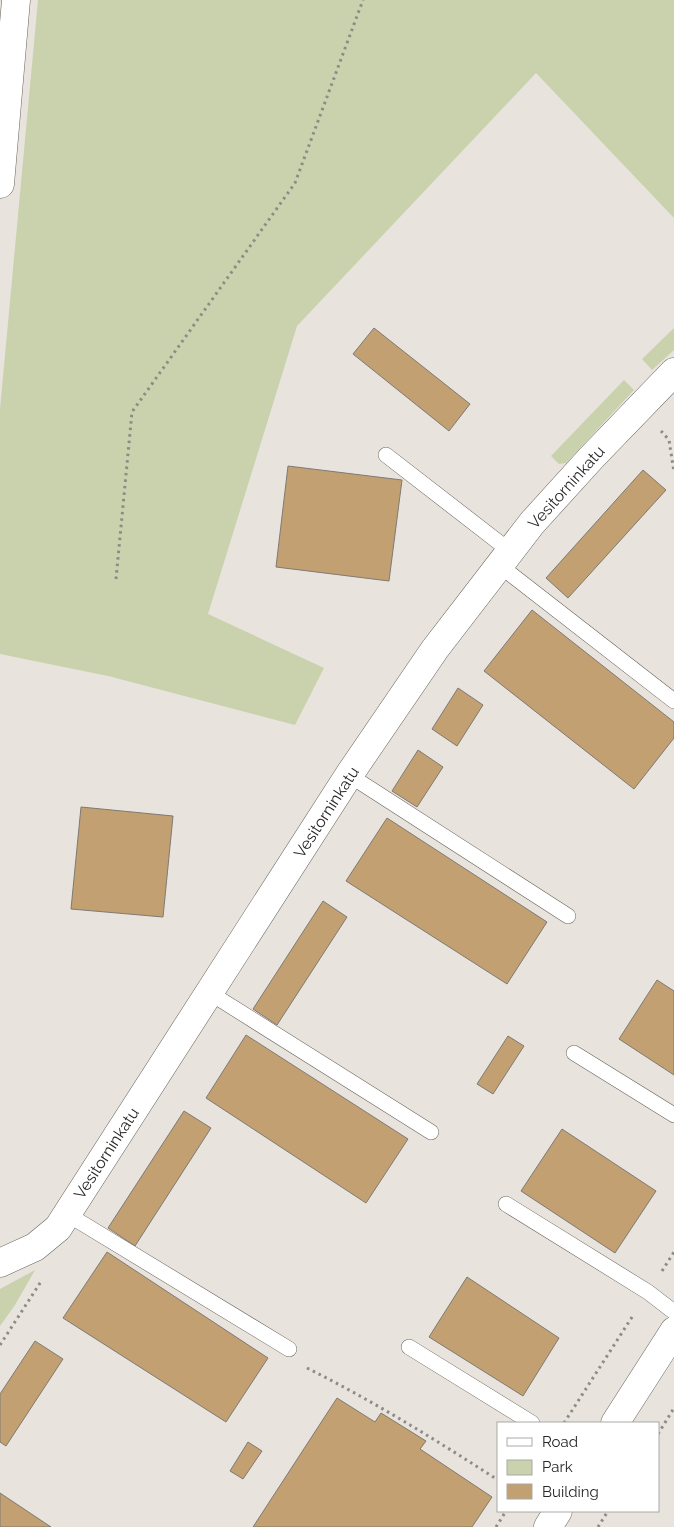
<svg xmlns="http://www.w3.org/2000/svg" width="674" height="1527" viewBox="0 0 674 1527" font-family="Raleway,sans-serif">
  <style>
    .green { fill: #c9d2ad }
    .building { fill: #c2a071; stroke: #7e7a74 }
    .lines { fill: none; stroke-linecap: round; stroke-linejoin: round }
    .lane-casing { stroke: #68645e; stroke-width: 16 }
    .street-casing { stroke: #68645e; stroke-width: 29 }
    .secondary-casing { stroke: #68645e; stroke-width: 29 }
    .path { stroke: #8e8a86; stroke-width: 3; stroke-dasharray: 2.5 4; stroke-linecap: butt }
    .lane { stroke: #fff; stroke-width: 15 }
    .street { stroke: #fff; stroke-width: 28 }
    .secondary { stroke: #fff; stroke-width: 28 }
    .labels { text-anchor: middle; stroke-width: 4.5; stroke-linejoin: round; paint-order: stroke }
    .street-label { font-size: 16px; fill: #292725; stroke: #fff }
  </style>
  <rect width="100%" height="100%" fill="#e8e3dd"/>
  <path class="green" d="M 38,0 L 674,0 L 674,218 L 536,73 L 297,326 L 208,614 L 324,668 L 295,725 L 108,676 L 0,654 L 0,409 Z
    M 674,328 L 674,350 L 652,370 L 642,359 Z
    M 624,380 L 634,390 L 566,463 L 559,464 L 551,456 Z
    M 35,1270 L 15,1305 L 0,1326 L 0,1289 Z"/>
  <path class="building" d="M 374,328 L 470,404 L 449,431 L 353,354 Z
    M 288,466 L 402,480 L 389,581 L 276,567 Z
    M 643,470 L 666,490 L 568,598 L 546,578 Z
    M 532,610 L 674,722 L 674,738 L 634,789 L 484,671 Z
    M 458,688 L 483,705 L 457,746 L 432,729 Z
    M 418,750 L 443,767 L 417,807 L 392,791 Z
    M 81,807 L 173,816 L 163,917 L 71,909 Z
    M 387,818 L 547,922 L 507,984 L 346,881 Z
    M 323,901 L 347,917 L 277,1025 L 253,1009 Z
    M 657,980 L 674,991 L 674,1075 L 619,1039 Z
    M 246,1035 L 408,1139 L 366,1203 L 206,1098 Z
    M 508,1036 L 524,1046 L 493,1094 L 477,1084 Z
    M 184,1111 L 211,1128 L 135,1246 L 108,1228 Z
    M 562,1129 L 656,1191 L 615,1253 L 521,1191 Z
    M 107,1252 L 268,1358 L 226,1422 L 63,1318 Z
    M 467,1277 L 559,1338 L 523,1396 L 429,1337 Z
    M 35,1341 L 63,1359 L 6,1446 L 0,1442 L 0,1394 Z
    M 337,1398 L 375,1422 L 381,1413 L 426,1441 L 420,1449 L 492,1497 L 472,1527 L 253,1527 Z
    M 248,1442 L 262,1451 L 243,1479 L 230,1471 Z
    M 0,1493 L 51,1527 L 0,1527 Z"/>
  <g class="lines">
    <defs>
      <path id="lane" d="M 386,455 L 510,551
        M 499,565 L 674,701
        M 349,775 L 568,916
        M 210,993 L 431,1132
        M 574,1053 L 674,1115
        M 506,1204 L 648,1292 L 674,1312
        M 67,1214 L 289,1349
        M 409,1347 L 532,1423"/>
      <path id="street" d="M 0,184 L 16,0
        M 0,1263 L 35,1247 L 58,1228 L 349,775 L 435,649 L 532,523 L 591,458 L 674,372"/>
      <path id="secondary" d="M 615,1423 L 674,1331
        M 548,1527 L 558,1511"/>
    </defs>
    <use href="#lane" class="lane-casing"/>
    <use href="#street" class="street-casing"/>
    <use href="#secondary" class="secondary-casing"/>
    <path class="path" d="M 661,431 L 669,440 L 674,472
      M 116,579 L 132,412 L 295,183 L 363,0
      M 662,1271 L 674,1252
      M 0,1345 L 42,1280
      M 307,1368 C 373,1401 436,1440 498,1480
      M 564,1423 L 634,1314
      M 658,1434 L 674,1408
      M 496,1527 L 506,1511
      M 598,1527 L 608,1511"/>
    <use href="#lane" class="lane"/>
    <use href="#street" class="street"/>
    <use href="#secondary" class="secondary"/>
  </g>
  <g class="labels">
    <g class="street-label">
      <text transform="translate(566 487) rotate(-48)" y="6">Vesitorninkatu</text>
      <text transform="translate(326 812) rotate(-57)" y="6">Vesitorninkatu</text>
      <text transform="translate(106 1153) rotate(-57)" y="6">Vesitorninkatu</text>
    </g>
  </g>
  <rect x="497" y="1422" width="162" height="90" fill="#ffffff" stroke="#a9a9a8"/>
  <rect x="507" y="1438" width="25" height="8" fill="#ffffff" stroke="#a9a9a8"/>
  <text x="542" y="1447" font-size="15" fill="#292725">Road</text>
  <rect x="507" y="1460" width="25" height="15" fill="#c9d2ad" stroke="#a9a9a8"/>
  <text x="542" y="1472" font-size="15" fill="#292725">Park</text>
  <rect x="507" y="1484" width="25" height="15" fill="#c2a071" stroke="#a9a9a8"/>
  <text x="542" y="1497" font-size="15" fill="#292725">Building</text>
</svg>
